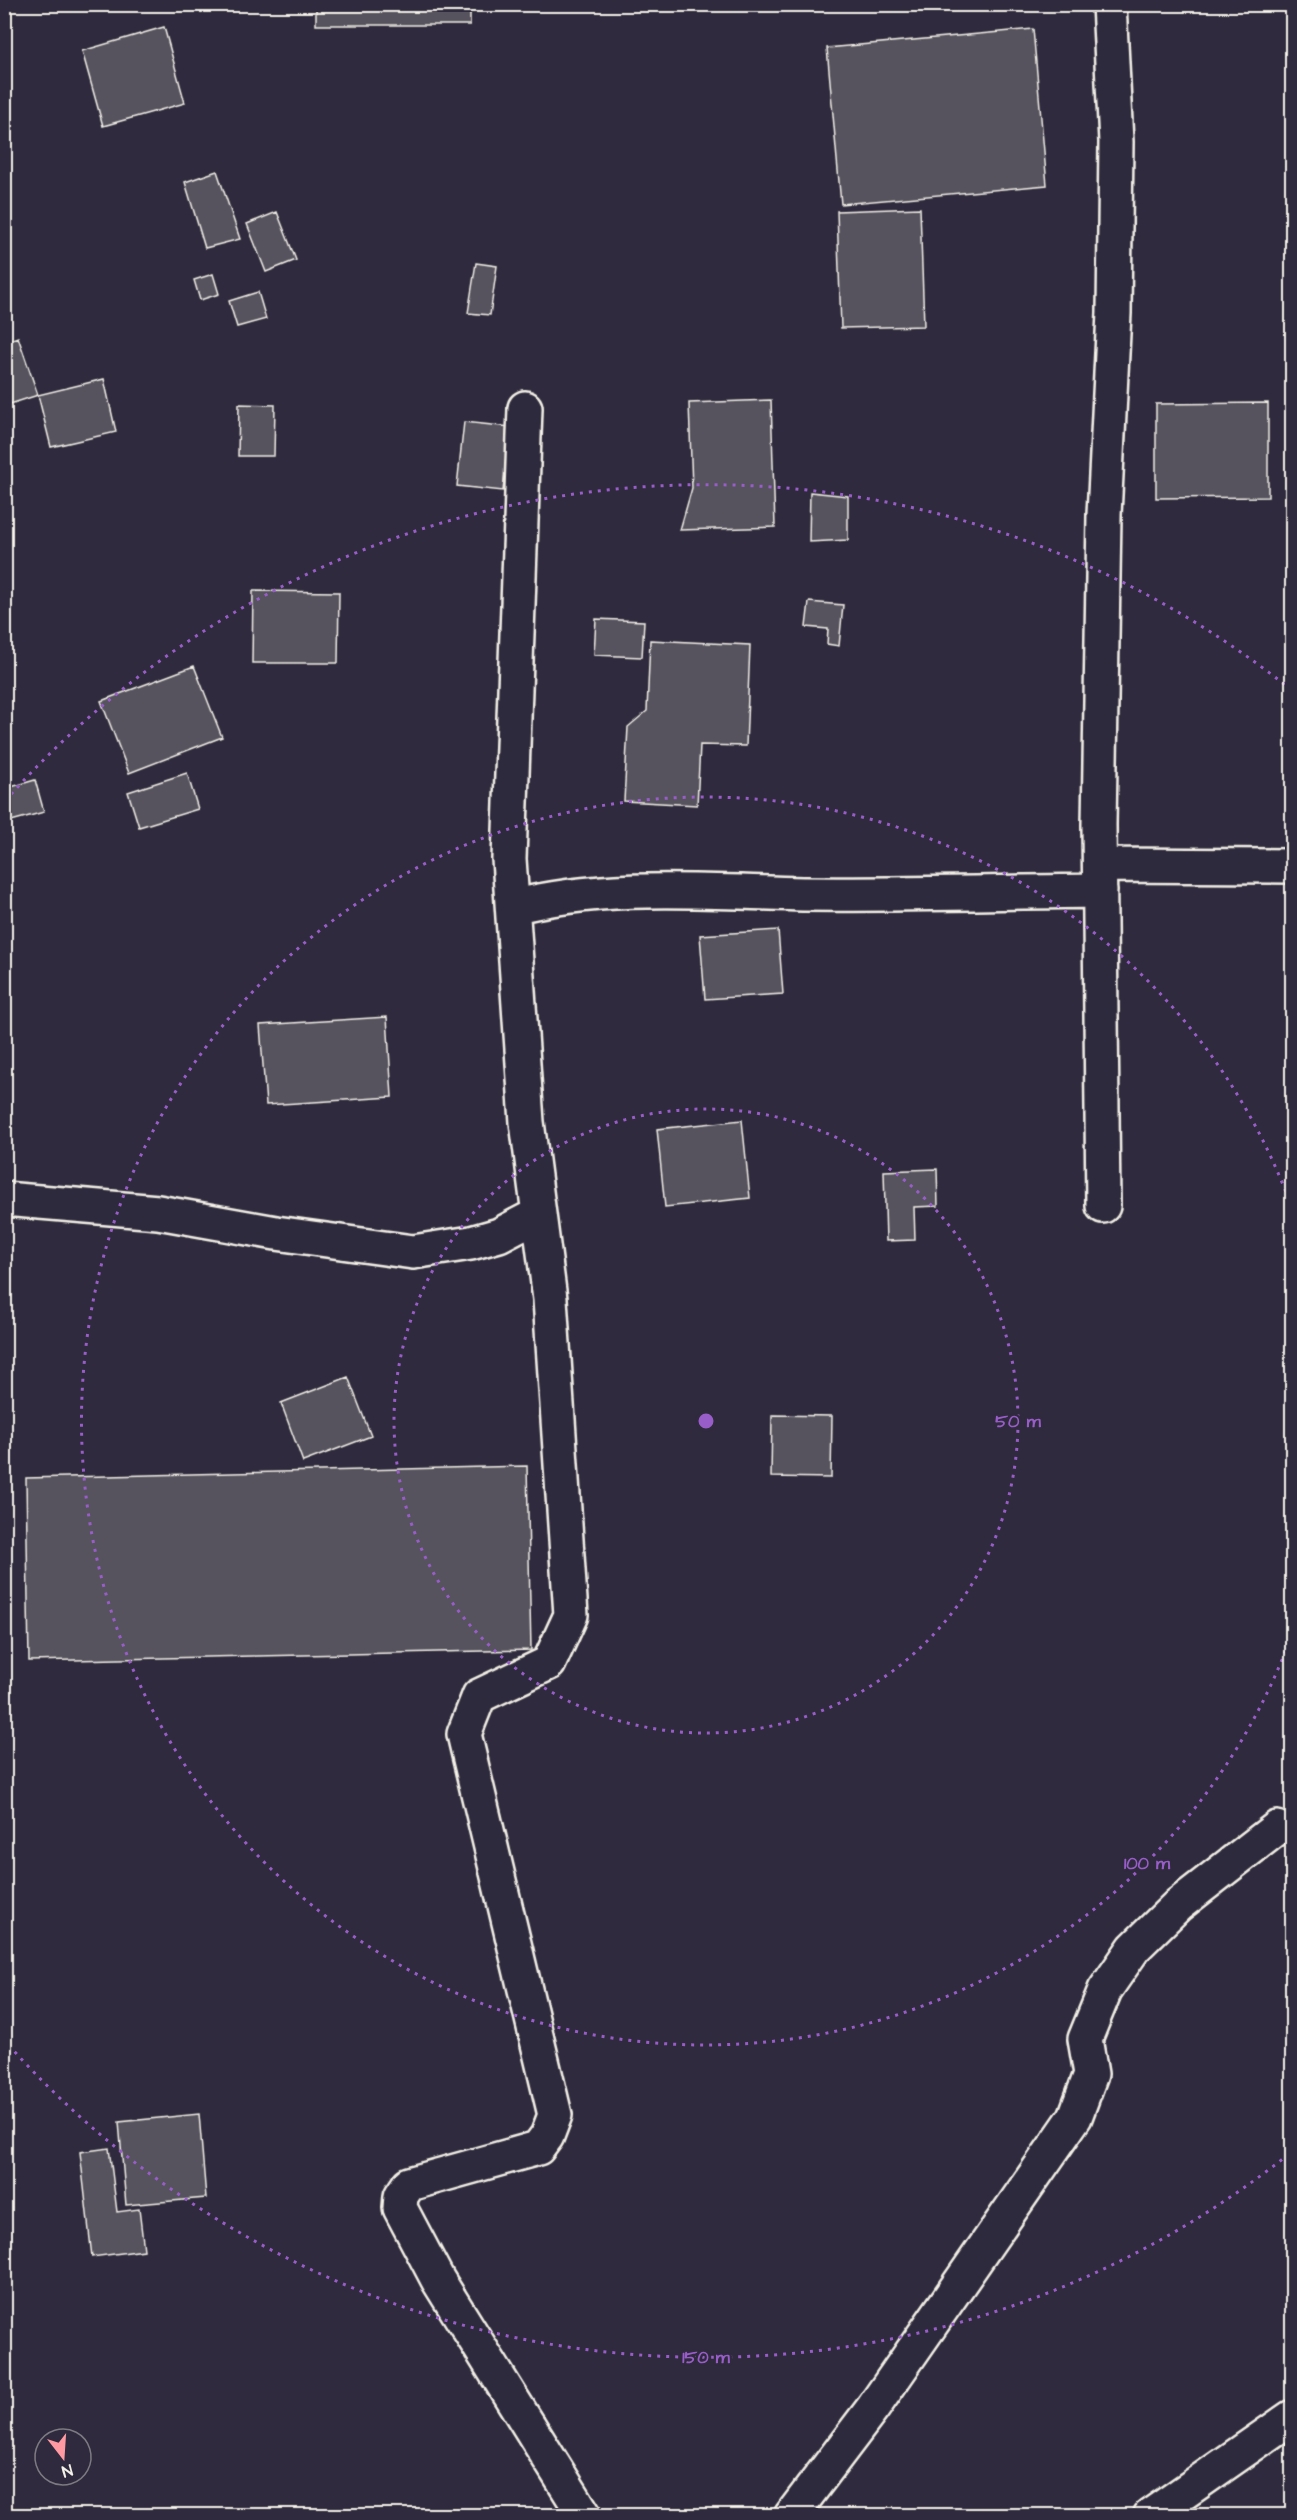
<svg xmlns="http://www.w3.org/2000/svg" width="1297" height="2520" viewBox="0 0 1297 2520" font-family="'Architects Daughter',sans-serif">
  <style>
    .building { fill: #56525f; stroke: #f4f1e8; stroke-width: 1.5 }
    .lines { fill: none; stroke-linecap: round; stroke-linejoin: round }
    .minor-casing { stroke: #f4f1e8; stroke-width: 38 }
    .minor { stroke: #2f2a3d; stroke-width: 33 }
    .ring { fill: none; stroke: #995dc9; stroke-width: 3; stroke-dasharray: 3 6 }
    .centre { fill: #995dc9; stroke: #2f2a3d; stroke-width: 3 }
    .ring-label { font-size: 18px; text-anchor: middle; font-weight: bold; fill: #995dc9; stroke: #2f2a3d; stroke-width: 4.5; stroke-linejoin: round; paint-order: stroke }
  </style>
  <rect width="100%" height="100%" fill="#2f2a3d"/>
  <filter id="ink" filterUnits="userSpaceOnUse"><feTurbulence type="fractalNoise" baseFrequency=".0167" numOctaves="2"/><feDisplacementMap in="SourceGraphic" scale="12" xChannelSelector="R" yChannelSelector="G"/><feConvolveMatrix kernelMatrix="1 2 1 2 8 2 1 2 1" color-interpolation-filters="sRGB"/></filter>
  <g filter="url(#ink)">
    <path class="building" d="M 316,4 L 470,4 L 470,25 L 316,25 Z
      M 164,27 L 185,103 L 103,126 L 82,51 Z
      M 1033,29 L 1047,185 L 841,204 L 827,48 Z
      M 217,171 L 240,239 L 205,248 L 185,182 Z
      M 920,208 L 924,326 L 841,328 L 837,211 Z
      M 277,212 L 296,260 L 266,272 L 247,224 Z
      M 476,263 L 497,266 L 490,315 L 468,313 Z
      M 213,274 L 219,294 L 200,300 L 194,280 Z
      M 258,292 L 266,319 L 237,327 L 229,301 Z
      M 18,337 L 38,395 L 4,406 L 4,342 Z
      M 104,379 L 116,432 L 51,447 L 38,395 Z
      M 771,400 L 775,527 L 680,530 L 692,488 L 689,403 Z
      M 1268,403 L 1268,497 L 1156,498 L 1156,404 Z
      M 239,404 L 275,405 L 274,456 L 238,456 Z
      M 464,422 L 510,427 L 503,491 L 457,486 Z
      M 810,492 L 848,496 L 848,540 L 809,542 Z
      M 1288,575 L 1292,575 L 1292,615 L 1288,615 Z
      M 253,591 L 339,592 L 338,663 L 252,663 Z
      M 809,602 L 843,605 L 839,646 L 827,644 L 828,629 L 806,627 Z
      M 596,619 L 644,621 L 642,657 L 594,655 Z
      M 650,640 L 750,645 L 746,746 L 700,745 L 697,805 L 624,801 L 628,727 L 647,711 Z
      M 194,666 L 222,737 L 129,773 L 101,701 Z
      M 187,773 L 198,809 L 139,827 L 128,792 Z
      M 35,780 L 44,812 L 4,823 L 4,789 Z
      M 778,930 L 783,994 L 705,999 L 700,935 Z
      M 387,1017 L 392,1097 L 266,1105 L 260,1025 Z
      M 742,1120 L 750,1198 L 665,1207 L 657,1129 Z
      M 937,1169 L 938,1206 L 914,1207 L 915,1240 L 886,1241 L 884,1171 Z
      M 348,1377 L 371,1436 L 303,1462 L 281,1403 Z
      M 772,1415 L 832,1416 L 831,1478 L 771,1477 Z
      M 527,1466 L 531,1650 L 29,1661 L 26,1478 Z
      M 199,2114 L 206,2198 L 126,2205 L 119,2122 Z
      M 109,2148 L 117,2212 L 139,2209 L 144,2250 L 92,2257 L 80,2152 Z"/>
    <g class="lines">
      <defs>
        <path id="minor" d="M 525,408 L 509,859 L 527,1122 L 550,1299 L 571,1615 L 549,1663 L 479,1696 L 464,1734 L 555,2115 L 547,2136 L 538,2148 L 409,2184 L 401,2196 L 400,2208 L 438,2280 L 585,2516
          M 1100,865 L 1292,866
          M 513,907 C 607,883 707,892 803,894 C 902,895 1001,892 1100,891
          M 4,1199 L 158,1212 L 276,1233 L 413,1252 L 471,1243 L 499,1235 L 537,1215
          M 1103,1206 L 1099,825 L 1104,515 L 1114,313 L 1116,142 L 1109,4
          M 791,2516 L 873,2408 L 1075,2117 L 1091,2074 L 1085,2039 L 1105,1990 L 1134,1948 L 1178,1905 L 1277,1828
          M 1150,2516 L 1292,2417"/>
      </defs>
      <use href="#minor" class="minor-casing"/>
      <use href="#minor" class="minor"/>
    </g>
  </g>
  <g class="ring">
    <circle cx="706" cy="1421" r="312"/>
    <path d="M1292 1634A624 624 0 1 1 1292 1208"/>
    <path d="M1289 2154A936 936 0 0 1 5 2041M5 801A936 936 0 0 1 1289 688"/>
  </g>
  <circle cx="706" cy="1421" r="9" class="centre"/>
  <g class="ring-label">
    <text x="1018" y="1427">50 m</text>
    <text x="1147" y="1869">100 m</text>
    <text x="706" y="2363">150 m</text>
  </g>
  <rect width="1297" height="2520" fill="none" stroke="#2f2a3d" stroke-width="24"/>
  <rect x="12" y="12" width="1273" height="2496" fill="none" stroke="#f4f1e8" stroke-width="2" filter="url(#ink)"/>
  <g transform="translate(63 2457) rotate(163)"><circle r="28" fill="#2f2a3d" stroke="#7e7a81" stroke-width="1.5"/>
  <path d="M0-4.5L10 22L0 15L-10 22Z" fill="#ff9aa2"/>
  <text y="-9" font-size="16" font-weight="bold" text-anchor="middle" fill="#f4f1e8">N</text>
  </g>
</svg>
